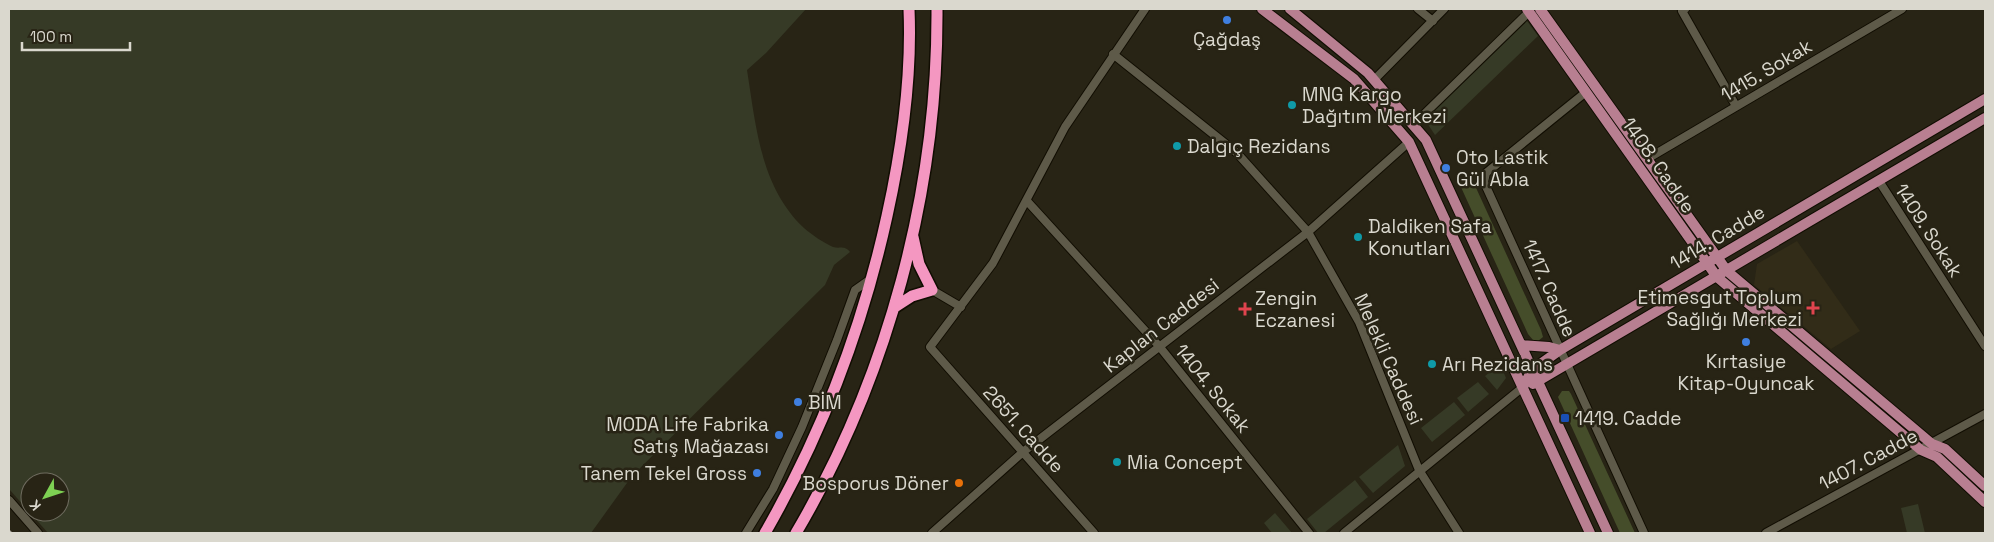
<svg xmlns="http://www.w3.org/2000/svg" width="1994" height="542" viewBox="0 0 1994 542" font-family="'Space Grotesk',sans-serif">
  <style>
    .built { fill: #322c18 }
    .green { fill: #363a26; fill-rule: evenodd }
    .forest { fill: #454d2a }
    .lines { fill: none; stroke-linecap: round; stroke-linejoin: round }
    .minor-casing { stroke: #110d02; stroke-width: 10 }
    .major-casing { stroke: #110d02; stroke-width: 12 }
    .highway-casing { stroke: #110d02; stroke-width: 14 }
    .minor { stroke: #5e5a49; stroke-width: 8 }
    .major { stroke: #b87f91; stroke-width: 10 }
    .highway { stroke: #f497c1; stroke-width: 11 }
    .rail-casing { stroke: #bab7ac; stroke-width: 4 }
    .rail { stroke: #282415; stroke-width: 2; stroke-dasharray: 5.5; stroke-linecap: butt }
    .shop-dot { fill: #3f7fe0; stroke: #282415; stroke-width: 2 }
    .culture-dot { fill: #0f9aa8; stroke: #282415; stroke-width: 2 }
    .health-dot { fill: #e0444e; stroke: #282415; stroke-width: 2 }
    .transit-dot { fill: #1a4fb4; stroke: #282415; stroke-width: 2 }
    .food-dot { fill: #e8710a; stroke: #282415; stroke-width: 2 }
    .labels { text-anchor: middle; stroke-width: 5; stroke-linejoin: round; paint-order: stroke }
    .poi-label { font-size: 19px; fill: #dad8ce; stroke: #282415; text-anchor: start }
    .street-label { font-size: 19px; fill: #dad8ce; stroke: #282415 }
  </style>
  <rect width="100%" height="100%" fill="#282415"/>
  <path class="built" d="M 1797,241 L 1860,331 L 1831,349 L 1754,285 L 1757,264 Z"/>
  <path class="green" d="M 9,9 L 806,9 L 766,53 L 747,70 C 756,126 760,186 804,228 C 812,235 824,243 833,247 C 840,249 844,245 850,252 L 834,265 L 825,285 L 632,476 L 591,533 L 48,533 L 9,489 ZM 30,482 L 60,482 L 60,512 L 30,512 Z
    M 1527,21 L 1538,36 L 1435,135 L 1425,120 Z
    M 1500,364 L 1506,378 L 1497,390 L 1485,376 Z
    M 1478,382 L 1489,394 L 1468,412 L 1457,398 Z
    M 1454,402 L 1465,415 L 1432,442 L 1421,428 Z
    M 1398,445 L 1405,466 L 1373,493 L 1359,477 Z
    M 1355,480 L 1368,497 L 1324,533 L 1318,533 L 1307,519 Z
    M 1918,504 L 1925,533 L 1907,533 L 1901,508 Z
    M 1275,513 L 1292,533 L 1272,533 L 1264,523 Z"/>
  <path class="forest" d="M 1472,179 L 1541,330 L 1543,337 L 1538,341 L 1533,340 L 1528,334 L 1460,185 Z
    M 1562,391 L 1569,391 L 1571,394 L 1635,533 L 1620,533 L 1558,397 Z"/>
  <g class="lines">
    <defs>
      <path id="minor" d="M 1418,9 L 1433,21
        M 1685,9 L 1682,11 L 1736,106
        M 1113,54 L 1237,153 L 1308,232 L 1359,322 L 1419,470 L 1459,533
        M 1374,80 L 1444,9
        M 1586,92 L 1486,173 L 1484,182 L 1644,533
        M 1414,124 L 1529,12
        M 1647,159 L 1902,9
        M 1879,181 L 1985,346
        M 1027,201 L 1159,346 L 1309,533
        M 932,290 L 961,307
        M 9,500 L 38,533
        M 746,533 L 773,489 L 802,427 L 837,340 L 855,290 L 872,278
        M 932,533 L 1023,452 L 1308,232 L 1409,142
        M 1094,533 L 930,347 L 993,263 L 1065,127 L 1145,9
        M 1344,533 L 1523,387
        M 1766,533 L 1985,414"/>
      <path id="major" d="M 1262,9 L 1354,79 L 1409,142 L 1590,533
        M 1290,9 L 1368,73 L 1426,140 L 1608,533
        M 1527,9 L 1717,277 L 1921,450 L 1937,457 L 1985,502
        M 1540,9 L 1727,271 L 1932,444 L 1945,449 L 1985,486
        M 1521,345 L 1549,347 L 1560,350
        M 1533,384 L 1985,118
        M 1523,387 L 1532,370 L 1560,350 L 1985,99"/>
      <path id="highway" d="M 895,307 L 912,296 L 932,290 L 919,264 L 913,237
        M 765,533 C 823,432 862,330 887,216 C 902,148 912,78 909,9
        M 796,533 C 888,377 938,191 937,9"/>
    </defs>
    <use href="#minor" class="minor-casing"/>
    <use href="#major" class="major-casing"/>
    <use href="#highway" class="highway-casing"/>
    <use href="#minor" class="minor"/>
    <use href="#major" class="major"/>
    <use href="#highway" class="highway"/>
    <defs>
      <path id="rail" d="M 9,532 L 10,533"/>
    </defs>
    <use href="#rail" class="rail-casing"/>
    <use href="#rail" class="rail"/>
  </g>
  <g class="shop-dot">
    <circle cx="1227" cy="20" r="5"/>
    <circle cx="1446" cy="168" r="5"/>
    <circle cx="1746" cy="342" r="5"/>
    <circle cx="798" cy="402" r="5"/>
    <circle cx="779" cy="435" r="5"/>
    <circle cx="757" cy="473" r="5"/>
  </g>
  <g class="culture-dot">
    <circle cx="1292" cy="105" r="5"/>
    <circle cx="1177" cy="146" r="5"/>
    <circle cx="1358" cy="237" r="5"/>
    <circle cx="1432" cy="364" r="5"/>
    <circle cx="1117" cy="462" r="5"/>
  </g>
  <g class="health-dot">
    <path d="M1810.5 300.5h5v5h5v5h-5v5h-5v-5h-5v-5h5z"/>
    <path d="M1242.5 301.5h5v5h5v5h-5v5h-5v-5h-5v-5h5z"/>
  </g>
  <rect class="transit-dot" x="1560" y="413" width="10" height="10" rx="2.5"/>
  <circle class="food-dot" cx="959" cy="483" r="5"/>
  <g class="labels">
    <g class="poi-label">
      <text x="1227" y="46" text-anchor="middle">Çağdaş</text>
      <text x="1302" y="101">MNG Kargo<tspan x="1302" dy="22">Dağıtım Merkezi</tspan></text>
      <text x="1187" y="153">Dalgıç Rezidans</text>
      <text x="1456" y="164">Oto Lastik<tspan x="1456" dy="22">Gül Abla</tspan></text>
      <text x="1368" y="233">Daldiken Safa<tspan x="1368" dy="22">Konutları</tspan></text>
      <text x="1802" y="304" text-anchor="end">Etimesgut Toplum<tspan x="1802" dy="22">Sağlığı Merkezi</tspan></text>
      <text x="1255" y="305">Zengin<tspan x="1255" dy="22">Eczanesi</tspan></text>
      <text x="1746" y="368" text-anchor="middle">Kırtasiye<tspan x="1746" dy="22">Kitap-Oyuncak</tspan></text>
      <text x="1442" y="371">Arı Rezidans</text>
      <text x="808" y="409">BİM</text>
      <text x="1575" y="425">1419. Cadde</text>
      <text x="769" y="431" text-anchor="end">MODA Life Fabrika<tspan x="769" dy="22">Satış Mağazası</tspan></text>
      <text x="1127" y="469">Mia Concept</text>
      <text x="747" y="480" text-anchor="end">Tanem Tekel Gross</text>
      <text x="949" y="490" text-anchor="end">Bosporus Döner</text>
    </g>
    <g class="street-label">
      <text transform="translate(1766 70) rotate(-31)" y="7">1415. Sokak</text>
      <text transform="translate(1659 165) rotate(55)" y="7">1408. Cadde</text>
      <text transform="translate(1929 230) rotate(57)" y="7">1409. Sokak</text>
      <text transform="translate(1717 237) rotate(-31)" y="7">1414. Cadde</text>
      <text transform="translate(1550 288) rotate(66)" y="7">1417. Cadde</text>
      <text transform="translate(1161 325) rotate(-38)" y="7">Kaplan Caddesi</text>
      <text transform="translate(1389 359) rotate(66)" y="7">Melekli Caddesi</text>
      <text transform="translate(1213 388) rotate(51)" y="7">1404. Sokak</text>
      <text transform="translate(1024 429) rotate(48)" y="7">2651. Cadde</text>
      <text transform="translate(1868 459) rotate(-28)" y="7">1407. Cadde</text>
    </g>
  </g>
  <rect width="1994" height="542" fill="none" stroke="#dad8ce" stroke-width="20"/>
  <g transform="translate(45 497) rotate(230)"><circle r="24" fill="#282415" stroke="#6f6c5f"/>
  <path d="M0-4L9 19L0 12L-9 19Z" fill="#7ed153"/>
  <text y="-8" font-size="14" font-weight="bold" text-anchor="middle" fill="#dad8ce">K</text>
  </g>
  <path d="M22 42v8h108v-8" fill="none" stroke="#dad8ce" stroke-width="2.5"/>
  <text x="30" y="42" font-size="15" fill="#dad8ce" stroke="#282415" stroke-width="4" paint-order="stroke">100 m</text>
</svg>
